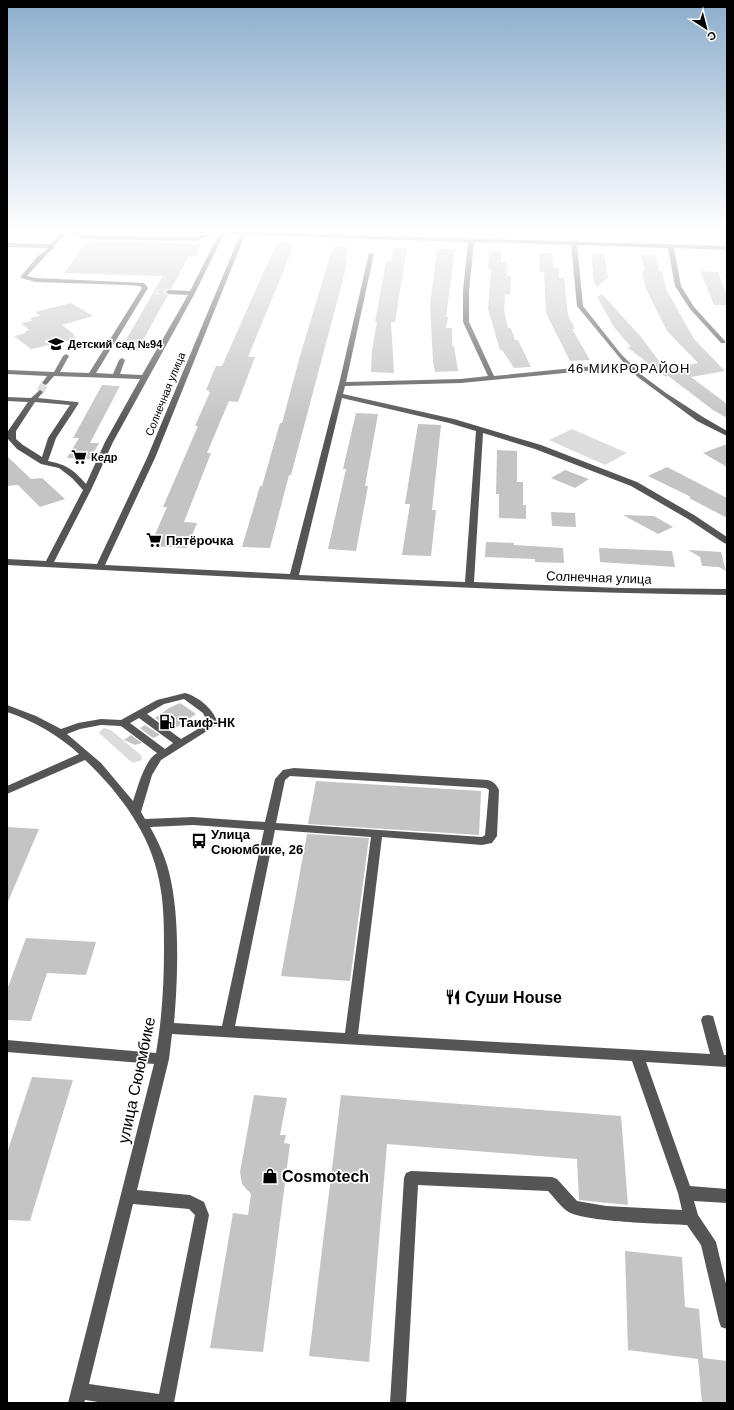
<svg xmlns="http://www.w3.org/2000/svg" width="734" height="1410" viewBox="0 0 734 1410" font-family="Helvetica,sans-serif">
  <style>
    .green { fill: #dcdcdc }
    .building { fill: #c4c4c4 }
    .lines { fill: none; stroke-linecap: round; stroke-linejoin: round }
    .minor-tunnel-far1 { stroke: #d9d9d9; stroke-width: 6; stroke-dasharray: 6 3; stroke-linecap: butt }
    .minor-tunnel { stroke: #d9d9d9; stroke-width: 8; stroke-dasharray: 8 4; stroke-linecap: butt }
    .minor { fill: #555; fill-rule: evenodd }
    .labels { text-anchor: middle; stroke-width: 3.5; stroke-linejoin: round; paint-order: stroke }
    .far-poi-label { font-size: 11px; font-weight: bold; fill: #000; stroke: #fff; text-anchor: start }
    .far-street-label { font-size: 11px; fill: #000; stroke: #fff }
    .far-quarter-label { font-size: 13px; letter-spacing: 1px; fill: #000; stroke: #fff }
    .poi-label { font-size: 13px; font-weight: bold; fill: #000; stroke: #fff; text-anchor: start }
    .street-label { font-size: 13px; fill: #000; stroke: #fff }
    .near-poi-label { font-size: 16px; font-weight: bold; fill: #000; stroke: #fff; text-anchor: start }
    .near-street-label { font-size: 16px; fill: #000; stroke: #fff }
  </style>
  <rect width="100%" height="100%" fill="#fff"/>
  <path class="green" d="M 572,429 L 627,453 L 605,465 L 549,440 Z
    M 105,728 L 112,731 L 141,755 L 142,760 L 133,763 L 129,760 L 99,733 L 102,729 Z"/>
  <path class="building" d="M 87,241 L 202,244 L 196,256 L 189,256 L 171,289 L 165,292 L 168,295 L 137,351 L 120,350 L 163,276 L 64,273 Z
    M 277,242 L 295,243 L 248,357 L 255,357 L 238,402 L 229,401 L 207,453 L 211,453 L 184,522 L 197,523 L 187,548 L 150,546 L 167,507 L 163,507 L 198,426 L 195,426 L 210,392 L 208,392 L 209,390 L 206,390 L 216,366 L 222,366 Z
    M 333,246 L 349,247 L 345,260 L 347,260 L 346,268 L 291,475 L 289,475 L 270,548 L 242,547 L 260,486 L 262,486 L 280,423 L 282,423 L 300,356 Z
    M 394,248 L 407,248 L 395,322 L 391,322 L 394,373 L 371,372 L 372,350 L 377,322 L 375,322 L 386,261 L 391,261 Z
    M 437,249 L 455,249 L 446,317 L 448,317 L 446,328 L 452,328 L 452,346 L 454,346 L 458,371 L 435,372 L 433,361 L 430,305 Z
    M 489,251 L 501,251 L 501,262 L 507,262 L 507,276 L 511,276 L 510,295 L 505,294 L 504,311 L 508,328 L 511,328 L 515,340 L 518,340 L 531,367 L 514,368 L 502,350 L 500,350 L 488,309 L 491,269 L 488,269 Z
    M 539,253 L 552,253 L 553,268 L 559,268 L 559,278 L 564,278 L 568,315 L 575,329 L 572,329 L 590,360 L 570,361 L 546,313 L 544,272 L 540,272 Z
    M 591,254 L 604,254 L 608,277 L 597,287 L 594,282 Z
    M 641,255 L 655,255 L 659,271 L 662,271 L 666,289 L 694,339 L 725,371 L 691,377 L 727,404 L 727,418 L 713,410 L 667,375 L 666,377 L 627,347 L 631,347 L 614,327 L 597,297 L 602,294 L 641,337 L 665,369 L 698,363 L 668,332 L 663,323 L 646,289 L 642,271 L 645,271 Z
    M 700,271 L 718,272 L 727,295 L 727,305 L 714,305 Z
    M 71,303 L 93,316 L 62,325 L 75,335 L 73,335 L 76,339 L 31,349 L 14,336 L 26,333 L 24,332 L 29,330 L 21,323 L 32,321 L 30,318 L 40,316 L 35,312 Z
    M 102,385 L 120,386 L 90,443 L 99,443 L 90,459 L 67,458 L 79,438 L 73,438 Z
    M 356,413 L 378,414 L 365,486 L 368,486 L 356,551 L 328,549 L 346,469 L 343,469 Z
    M 418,424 L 441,425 L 432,510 L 436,510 L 431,556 L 402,555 L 410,504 L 405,504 Z
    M 727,444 L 727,467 L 703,453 Z
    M 497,450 L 517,451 L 517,482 L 523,482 L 523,505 L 526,505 L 526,519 L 499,518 L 499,494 L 496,494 Z
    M 7,456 L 31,479 L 42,478 L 65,499 L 40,507 L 18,485 L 7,486 Z
    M 667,467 L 727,498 L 727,518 L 689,498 L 691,497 L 648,476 Z
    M 565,470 L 589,479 L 575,488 L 551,478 Z
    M 551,512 L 575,513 L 576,527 L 552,526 Z
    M 623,515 L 654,516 L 673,527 L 658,534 Z
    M 486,542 L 514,543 L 514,545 L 563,548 L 564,563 L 535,562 L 535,559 L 485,557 Z
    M 599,548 L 672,551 L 675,567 L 600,562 Z
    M 688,550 L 721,552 L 726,571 L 719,567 L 702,566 L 700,557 Z
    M 180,703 L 196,714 L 187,720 L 188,721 L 171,730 L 155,718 L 169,708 Z
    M 145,725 L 160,735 L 153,738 L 140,728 Z
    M 131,735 L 142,743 L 135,745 L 124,740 Z
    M 316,781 L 481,791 L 479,835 L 308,824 Z
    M 7,827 L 39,829 L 7,904 Z
    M 307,834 L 369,838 L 350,981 L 281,976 Z
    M 26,938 L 96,942 L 86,975 L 47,973 L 31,1021 L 7,1020 L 7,990 Z
    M 32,1077 L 73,1080 L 30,1221 L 7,1220 L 7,1153 Z
    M 254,1095 L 287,1098 L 280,1135 L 286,1135 L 284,1143 L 290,1144 L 263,1352 L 210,1348 L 233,1213 L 248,1215 L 251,1194 L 242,1184 L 240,1172 Z
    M 341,1095 L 621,1116 L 628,1205 L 579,1200 L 577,1159 L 387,1144 L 369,1362 L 309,1356 Z
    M 625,1251 L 682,1257 L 685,1307 L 699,1309 L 703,1358 L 727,1361 L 727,1403 L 702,1403 L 698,1359 L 628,1350 Z"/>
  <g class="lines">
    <path class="minor-tunnel-far1" d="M 154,292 L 169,292"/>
    <path class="minor-tunnel" d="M 40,392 L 45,383"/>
    <path class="minor" d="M 64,228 L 140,228 L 241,232 L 243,228 L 247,228 L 247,232 L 727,246 L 727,250 L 674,248 L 681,286 L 694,307 L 725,341 L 725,343 L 721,343 L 690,309 L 675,286 L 668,248 L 577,245 L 583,306 L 621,354 L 643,376 L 666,393 L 703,417 L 727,431 L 727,436 L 697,421 L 639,378 L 627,367 L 461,383 L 345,386 L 343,394 L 454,419 L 541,445 L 637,482 L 694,515 L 727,537 L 727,544 L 724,543 L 688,519 L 631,486 L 535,449 L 483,433 L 474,582 L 620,588 L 727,589 L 727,595 C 487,592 247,577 7,565 L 7,559 L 46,561 L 83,490 L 72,478 L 59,468 L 41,464 L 17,449 L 8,439 L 8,431 L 28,402 L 7,401 L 7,397 L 31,398 L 40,390 L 43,392 L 38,398 L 77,402 L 79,403 L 56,438 L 48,461 C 67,465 73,469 86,484 L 105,442 L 140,379 L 54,376 L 47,384 L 45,385 L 42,383 L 47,376 L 7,374 L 7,370 L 54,372 L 63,356 L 66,354 L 69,356 L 60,372 L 89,373 L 142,288 L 140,286 L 128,285 L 36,282 L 21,278 L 21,276 L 37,257 L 48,248 L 7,247 L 7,243 L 51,244 ZM 74,230 L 219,234 L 190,291 L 169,290 L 166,292 L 169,294 L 188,295 L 142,375 L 120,374 L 125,360 L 122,358 L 119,360 L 113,374 L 96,373 L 148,288 L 144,283 L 36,278 L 27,276 C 40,261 55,247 68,231 L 83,239 L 193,241 L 209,236 L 206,234 L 193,237 L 84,235 ZM 224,234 L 240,235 L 147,458 L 97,564 L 54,562 L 91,490 L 113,442 L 195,293 ZM 245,235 L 468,242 L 463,291 L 463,322 L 488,376 L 461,379 L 346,382 L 374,254 L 369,253 L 340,380 L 290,574 L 105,565 L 155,458 ZM 474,242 L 571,245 L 577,306 L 624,363 L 494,376 L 469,322 L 469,291 ZM 342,398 L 449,423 L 476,431 L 465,582 L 299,575 ZM 35,402 L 70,405 L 48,438 L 42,457 L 23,445 L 16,439 L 16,431 Z
      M 185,693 C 199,697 214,709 218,724 L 161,760 L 152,775 L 141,812 L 145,819 L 193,817 L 265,822 L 275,779 L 283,770 L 294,768 L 488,780 C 494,782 496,784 499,790 L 497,836 L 492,843 L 482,845 L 382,837 L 358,1034 L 710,1054 L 701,1020 L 703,1016 L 708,1015 L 713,1016 L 724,1055 L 727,1055 L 727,1067 L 646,1062 L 690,1186 L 727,1189 L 727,1203 L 694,1201 L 698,1215 L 716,1242 L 727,1288 L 727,1329 L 721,1327 L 719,1321 L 701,1245 L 687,1225 C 666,1224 581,1222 567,1211 C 560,1206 554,1197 548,1191 L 418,1185 L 406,1403 L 390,1403 L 404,1178 L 406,1173 L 411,1171 L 552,1177 L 557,1179 L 577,1201 L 606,1206 L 682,1210 L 678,1193 L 632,1061 L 172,1034 L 169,1059 L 137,1190 L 190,1195 L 204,1202 L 209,1215 L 174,1403 L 105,1403 L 85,1400 L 84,1403 L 68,1403 L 154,1064 L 7,1052 L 7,1040 L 156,1053 C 162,1019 164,984 164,949 C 164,926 164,903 159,880 C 150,833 119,792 85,760 L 7,794 L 7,786 L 79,754 C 58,735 34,721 7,712 L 7,705 L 36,716 L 61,729 L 78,723 L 101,719 L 121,720 L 157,700 ZM 184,699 L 203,713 L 208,723 L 181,739 L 147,714 L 164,704 ZM 139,718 L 173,743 L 165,749 L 130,723 ZM 101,725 L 121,726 L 157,753 C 144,761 138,787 133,801 L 101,763 L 67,734 L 80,729 ZM 290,776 L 486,788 L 489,790 L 485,835 L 482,837 L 276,823 L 285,780 ZM 193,825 L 264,830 L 222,1026 L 174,1023 C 178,978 180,915 169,872 C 165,856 158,841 150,827 ZM 275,830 L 371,837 L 345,1033 L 235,1026 ZM 133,1204 L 189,1209 L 195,1215 L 159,1394 L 89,1384 Z"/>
  </g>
  <linearGradient id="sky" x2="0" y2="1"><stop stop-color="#8cadcc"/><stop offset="0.54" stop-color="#fff"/><stop offset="1" stop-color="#fff" stop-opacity="0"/></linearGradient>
  <rect width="734" height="426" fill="url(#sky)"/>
  <defs>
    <symbol id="school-bare" viewBox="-9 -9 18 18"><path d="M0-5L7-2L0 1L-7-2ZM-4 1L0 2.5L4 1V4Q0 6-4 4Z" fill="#000" stroke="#fff" stroke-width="2.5" paint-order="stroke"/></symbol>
    <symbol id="supermarket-bare" viewBox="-9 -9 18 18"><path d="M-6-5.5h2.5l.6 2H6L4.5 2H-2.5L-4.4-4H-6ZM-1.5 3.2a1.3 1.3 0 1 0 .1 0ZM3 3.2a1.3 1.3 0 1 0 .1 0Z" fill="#000" stroke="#fff" stroke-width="2.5" paint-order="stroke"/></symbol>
    <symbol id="fuel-bare" viewBox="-9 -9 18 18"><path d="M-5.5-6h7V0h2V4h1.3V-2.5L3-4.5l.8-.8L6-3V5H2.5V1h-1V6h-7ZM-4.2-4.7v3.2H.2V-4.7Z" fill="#000" stroke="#fff" stroke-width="2.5" paint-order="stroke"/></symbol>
    <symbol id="bus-bare" viewBox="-9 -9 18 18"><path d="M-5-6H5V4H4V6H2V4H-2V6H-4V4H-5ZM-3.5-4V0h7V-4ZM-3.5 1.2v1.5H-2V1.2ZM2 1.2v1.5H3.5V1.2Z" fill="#000" stroke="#fff" stroke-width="2.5" paint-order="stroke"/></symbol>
    <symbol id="restaurant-bare" viewBox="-9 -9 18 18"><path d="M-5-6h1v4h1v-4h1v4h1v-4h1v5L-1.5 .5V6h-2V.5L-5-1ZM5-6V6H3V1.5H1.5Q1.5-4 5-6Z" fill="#000" stroke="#fff" stroke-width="2.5" paint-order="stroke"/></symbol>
    <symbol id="shop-bare" viewBox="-9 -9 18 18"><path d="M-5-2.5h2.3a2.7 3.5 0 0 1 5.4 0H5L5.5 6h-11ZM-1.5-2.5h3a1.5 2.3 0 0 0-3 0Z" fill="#000" stroke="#fff" stroke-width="2.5" paint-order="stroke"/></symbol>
  </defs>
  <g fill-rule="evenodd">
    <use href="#school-bare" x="45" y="333" width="22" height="22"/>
    <use href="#supermarket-bare" x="68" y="446" width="22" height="22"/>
    <use href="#supermarket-bare" x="143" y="529" width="22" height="22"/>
    <use href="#fuel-bare" x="156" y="711" width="22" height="22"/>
    <use href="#bus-bare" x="188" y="830" width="22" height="22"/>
    <use href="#restaurant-bare" x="442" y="986" width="22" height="22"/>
    <use href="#shop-bare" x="259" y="1165" width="22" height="22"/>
  </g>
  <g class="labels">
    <g class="far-poi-label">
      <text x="68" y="348">Детский сад №94</text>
      <text x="91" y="461">Кедр</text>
    </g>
    <g class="far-street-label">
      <text transform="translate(165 394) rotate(-68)" y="4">Солнечная улица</text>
    </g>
    <g class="far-quarter-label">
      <text x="629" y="373">46 МИКРОРАЙОН</text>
    </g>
    <g class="poi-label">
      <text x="166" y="545">Пятёрочка</text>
      <text x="179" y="727">Таиф-НК</text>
      <text x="211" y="839">Улица<tspan x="211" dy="15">Сююмбике, 26</tspan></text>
    </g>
    <g class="street-label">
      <text transform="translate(599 577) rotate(2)" y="5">Солнечная улица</text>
    </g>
    <g class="near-poi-label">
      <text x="465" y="1003">Суши House</text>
      <text x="282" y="1182">Cosmotech</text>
    </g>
    <g class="near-street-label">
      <text transform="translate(136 1080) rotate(-78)" y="6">улица Сююмбике</text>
    </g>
  </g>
  <rect width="734" height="1410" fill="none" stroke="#000000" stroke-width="16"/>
  <g transform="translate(706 28) rotate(144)" stroke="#ffffff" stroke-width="3" paint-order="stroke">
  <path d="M0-3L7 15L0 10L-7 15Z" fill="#000000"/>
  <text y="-6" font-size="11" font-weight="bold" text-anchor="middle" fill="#000000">С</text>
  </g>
</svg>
